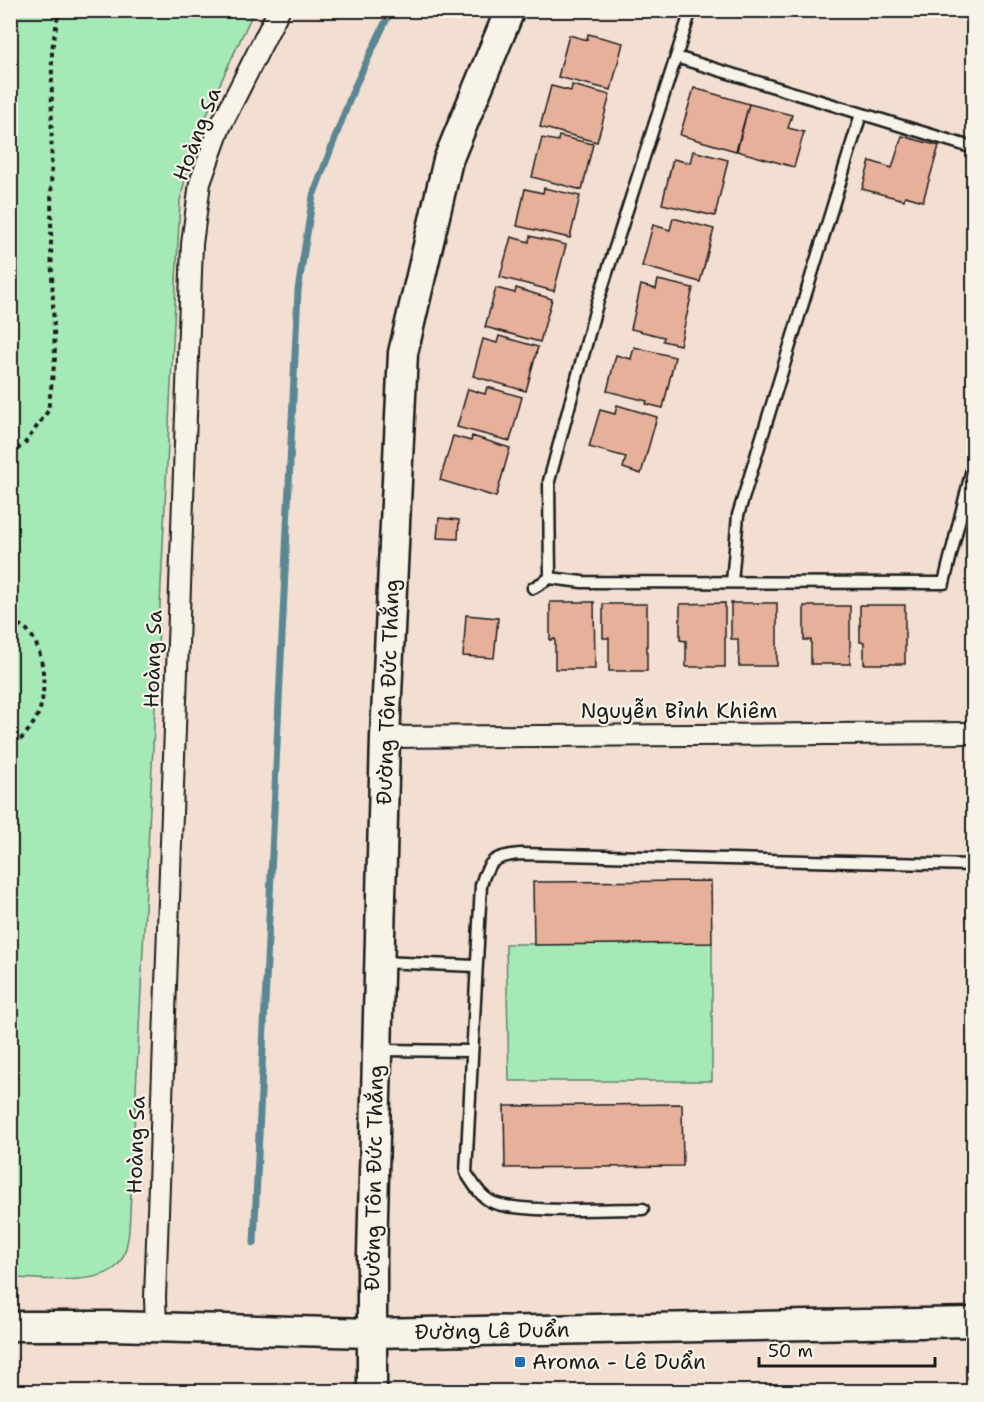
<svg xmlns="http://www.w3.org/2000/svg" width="984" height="1402" viewBox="0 0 984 1402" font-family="'Shantell Sans',sans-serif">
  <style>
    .green { fill: #a5eab6; stroke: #608369; stroke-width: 1.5 }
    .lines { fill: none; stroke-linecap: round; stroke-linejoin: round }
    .stream { stroke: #5a8793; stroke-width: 7 }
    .building { fill: #e6b09b; stroke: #1c1c1c; stroke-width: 1.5 }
    .lane-casing { stroke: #1c1c1c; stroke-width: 15 }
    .street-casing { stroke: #1c1c1c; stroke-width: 24 }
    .secondary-casing { stroke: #1c1c1c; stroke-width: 33 }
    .path { stroke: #1c1c1c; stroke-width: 4; stroke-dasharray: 4.5 4.5; stroke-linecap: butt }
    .lane { stroke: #f7f3e8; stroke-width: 10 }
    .street { stroke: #f7f3e8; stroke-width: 20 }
    .secondary { stroke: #f7f3e8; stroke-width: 28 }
    .poi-dot { fill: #1f6fb2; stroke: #f7f3e8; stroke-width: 2 }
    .labels { text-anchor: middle; stroke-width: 4.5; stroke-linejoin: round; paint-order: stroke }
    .street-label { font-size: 21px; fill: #1c1c1c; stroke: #f7f3e8 }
    .poi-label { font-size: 21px; fill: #1c1c1c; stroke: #f7f3e8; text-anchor: start }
  </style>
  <rect width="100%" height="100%" fill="#f2dfd1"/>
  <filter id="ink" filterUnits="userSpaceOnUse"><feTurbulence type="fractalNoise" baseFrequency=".0167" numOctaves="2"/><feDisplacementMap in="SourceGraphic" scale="12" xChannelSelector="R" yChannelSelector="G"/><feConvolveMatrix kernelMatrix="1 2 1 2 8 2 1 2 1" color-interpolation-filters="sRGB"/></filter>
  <g filter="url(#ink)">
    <path class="green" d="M 11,10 L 254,11 C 225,72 194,134 180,201 L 129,1232 C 127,1244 125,1259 116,1267 C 95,1286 39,1278 11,1278 Z
      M 712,943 L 712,1081 L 509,1081 L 506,944 Z"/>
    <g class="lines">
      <path class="stream" d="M 254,1243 L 298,290 L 313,196 L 354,88 L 391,10"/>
    </g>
    <path class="building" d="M 588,34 L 623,43 L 611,90 L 558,77 L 569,35 L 587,40 Z
      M 572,85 L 610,95 L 597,142 L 540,127 L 551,86 L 571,91 Z
      M 694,88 L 749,104 L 736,151 L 680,135 Z
      M 749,104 L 792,115 L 788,128 L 804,132 L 794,167 L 737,151 Z
      M 559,136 L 593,144 L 582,190 L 532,177 L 542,138 L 558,141 Z
      M 902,136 L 939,146 L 923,201 L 905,196 L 904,200 L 862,189 L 870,161 L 892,168 Z
      M 693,151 L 728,160 L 715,216 L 662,204 L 673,159 L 690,163 Z
      M 544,188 L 580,196 L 570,238 L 517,226 L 525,189 L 543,193 Z
      M 673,218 L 714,229 L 700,282 L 642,266 L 653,225 L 670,230 Z
      M 530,236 L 566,245 L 554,291 L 500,277 L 511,237 L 529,242 Z
      M 658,280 L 693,288 L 680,345 L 663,341 L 664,337 L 631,329 L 641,285 L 656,289 Z
      M 496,288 L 515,293 L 516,288 L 552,299 L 540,342 L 485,327 Z
      M 499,336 L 538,347 L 526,391 L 473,376 L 483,339 L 497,343 Z
      M 634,347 L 675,357 L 663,408 L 646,404 L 647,401 L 607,391 L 616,355 L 631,359 Z
      M 487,387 L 522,397 L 510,441 L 457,427 L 468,389 L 485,394 Z
      M 617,405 L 657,417 L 641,474 L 623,468 L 626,457 L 589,447 L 600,410 L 615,414 Z
      M 453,436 L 471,441 L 472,436 L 510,448 L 496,497 L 440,480 Z
      M 439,518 L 459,520 L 458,539 L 437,538 Z
      M 550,602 L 594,602 L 595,669 L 555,669 L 555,639 L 550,640 Z
      M 725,603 L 725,667 L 686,667 L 686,641 L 680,640 L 680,604 Z
      M 731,603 L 777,603 L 777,666 L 739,666 L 738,639 L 731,639 Z
      M 603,604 L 647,604 L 647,671 L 609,671 L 609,638 L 603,638 Z
      M 860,605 L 905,605 L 905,664 L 864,664 L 864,642 L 860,642 Z
      M 804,606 L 850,606 L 850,664 L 811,664 L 811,640 L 804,640 Z
      M 466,615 L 498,618 L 494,658 L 463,656 Z
      M 711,881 L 712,943 L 534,945 L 533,882 Z
      M 682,1104 L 683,1166 L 505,1168 L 504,1106 Z"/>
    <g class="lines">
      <defs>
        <path id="lane" d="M 676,57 L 974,148
          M 550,578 L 549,481 L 597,304 L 691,10
          M 732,582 L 738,515 L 861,114
          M 533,588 L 550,578 L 582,582 L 944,583 L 974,461
          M 380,962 L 476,966
          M 379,1050 L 472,1051
          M 643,1209 C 612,1209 512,1214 490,1201 C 479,1195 473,1183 466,1173 L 481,885 C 488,860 495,856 521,854 L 974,865"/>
        <path id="street" d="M 385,737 L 974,733
          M 156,1328 L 155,1298 L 192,244 L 200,183 L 220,127 L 279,10"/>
        <path id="secondary" d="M 10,1326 L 111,1326 L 371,1333 L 974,1322
          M 372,1392 L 372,1255 L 385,737 L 403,353 L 448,160 L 510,10"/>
      </defs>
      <use href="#lane" class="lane-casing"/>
      <use href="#street" class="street-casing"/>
      <use href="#secondary" class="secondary-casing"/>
      <path class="path" d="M 10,455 L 25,443 L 48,411 L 55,358 L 51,247 L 52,49 L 59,10
        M 10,620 C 15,623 22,626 26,629 C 44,646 47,687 40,709 C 35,725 23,738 10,749"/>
      <use href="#lane" class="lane"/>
      <use href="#street" class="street"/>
      <use href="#secondary" class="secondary"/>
    </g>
  </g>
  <rect class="poi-dot" x="514" y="1356" width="12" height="12" rx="3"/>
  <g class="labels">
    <g class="street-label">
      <text transform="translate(197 134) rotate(-69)" y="7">Hoàng Sa</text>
      <text transform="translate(153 659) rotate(-88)" y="7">Hoàng Sa</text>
      <text transform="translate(388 692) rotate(-88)" y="7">Đường Tôn Đức Thắng</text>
      <text x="679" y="718">Nguyễn Bỉnh Khiêm</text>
      <text transform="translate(136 1145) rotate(-88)" y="7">Hoàng Sa</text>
      <text transform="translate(374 1178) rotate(-89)" y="7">Đường Tôn Đức Thắng</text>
      <text transform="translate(492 1331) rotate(-1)" y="7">Đường Lê Duẩn</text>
    </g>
    <g class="poi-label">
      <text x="532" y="1369">Aroma - Lê Duẩn</text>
    </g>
  </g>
  <rect width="984" height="1402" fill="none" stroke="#f7f3e8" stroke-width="36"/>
  <rect x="18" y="18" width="948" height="1366" fill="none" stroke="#1c1c1c" stroke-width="2" filter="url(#ink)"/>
  <path d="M759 1357v9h176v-9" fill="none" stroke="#1c1c1c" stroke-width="3"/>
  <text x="768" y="1357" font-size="18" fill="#1c1c1c" stroke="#f7f3e8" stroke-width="4.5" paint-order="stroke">50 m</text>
</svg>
